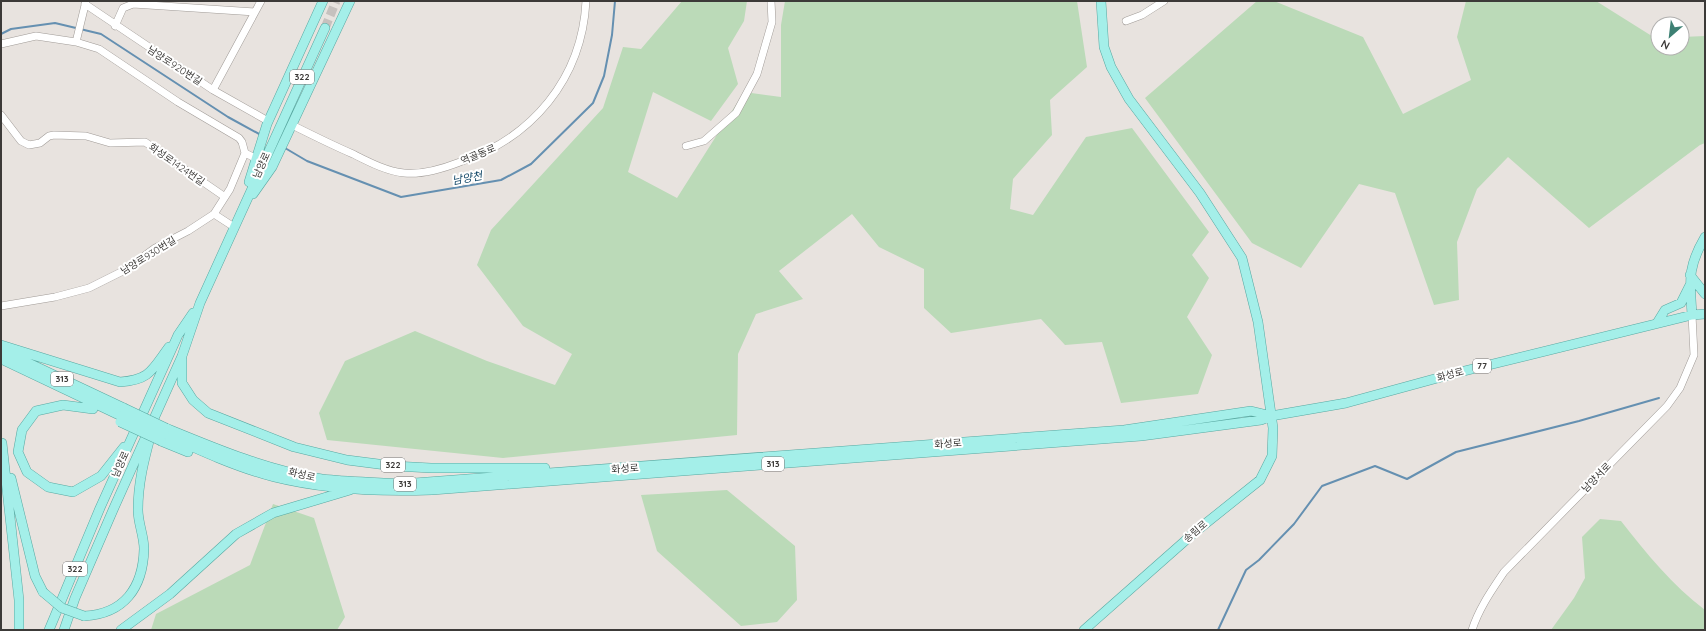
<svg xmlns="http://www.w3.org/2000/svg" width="1706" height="631" viewBox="0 0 1706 631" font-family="Quicksand,'Noto Sans KR',sans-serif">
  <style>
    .green { fill: #bbdab8 }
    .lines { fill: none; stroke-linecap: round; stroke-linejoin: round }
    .stream { stroke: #6590b1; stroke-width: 2 }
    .major-tunnel { stroke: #c6c1be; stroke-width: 9; stroke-dasharray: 9 4.5; stroke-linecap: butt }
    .minor-casing { stroke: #a09b97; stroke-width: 8 }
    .major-casing { stroke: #59a8a1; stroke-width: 10 }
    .minor { stroke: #fff; stroke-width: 7 }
    .major { stroke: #a4efe9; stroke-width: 9 }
    .major-bridge-casing { stroke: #59a8a1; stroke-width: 10; stroke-linecap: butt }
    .major-bridge { stroke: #a4efe9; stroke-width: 9 }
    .labels { text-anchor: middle; stroke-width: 4; stroke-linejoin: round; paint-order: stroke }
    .shield { fill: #fff; stroke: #767574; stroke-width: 1 }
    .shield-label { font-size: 9px; font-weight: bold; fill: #3c3a38 }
    .street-label { font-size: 10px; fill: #3c3a38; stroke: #fff }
    .water-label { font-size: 11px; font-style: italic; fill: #0f4566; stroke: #fff }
  </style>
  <rect width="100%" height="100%" fill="#e8e3df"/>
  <path class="green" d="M 682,1 L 747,1 L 744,21 L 728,48 L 738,84 L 711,121 L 653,92 L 628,172 L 677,198 L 744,92 L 781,97 L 781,25 L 785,1 L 1077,1 L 1087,67 L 1050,100 L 1052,135 L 1013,179 L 1010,209 L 1033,215 L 1086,137 L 1132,128 L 1209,232 L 1192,255 L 1209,278 L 1187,317 L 1212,355 L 1198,394 L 1121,403 L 1102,342 L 1065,345 L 1041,319 L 951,333 L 924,308 L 924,269 L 879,247 L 852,214 L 779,271 L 803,299 L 756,314 L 738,354 L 737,435 L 503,458 L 327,440 L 319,413 L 345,361 L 415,331 L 487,361 L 555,385 L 572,354 L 523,326 L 477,265 L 491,230 L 603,108 L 623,47 L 641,49 Z
    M 1257,1 L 1274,1 L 1363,37 L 1403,114 L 1471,80 L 1457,37 L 1466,1 L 1596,1 L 1655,38 L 1658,38 L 1658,48 L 1682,48 L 1682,37 L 1705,36 L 1705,143 L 1700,145 L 1589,228 L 1508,157 L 1477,189 L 1457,242 L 1459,300 L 1434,305 L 1395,193 L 1359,184 L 1301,268 L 1252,243 L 1145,98 Z
    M 727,490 L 795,546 L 797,600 L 777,622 L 741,626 L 657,551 L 641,495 Z
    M 273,504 L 314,518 L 345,617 L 337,630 L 151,630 L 156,614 L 250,565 Z
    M 1600,519 L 1621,521 C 1646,553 1673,586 1705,610 L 1705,630 L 1551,630 L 1574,598 L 1585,578 L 1582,537 Z"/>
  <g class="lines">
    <path class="stream" d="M 1,34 L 11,29 L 55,23 L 101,34 L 228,117 L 261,135
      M 285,148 L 307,161 L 401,197 L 501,180 L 531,164 L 593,103 L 604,76 L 612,35 L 615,1
      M 1218,630 L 1246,570 L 1259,560 L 1294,524 L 1322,486 L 1375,466 L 1407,479 L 1456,452 L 1579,421 L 1659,398"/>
    <path class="major-tunnel" d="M 325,28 L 336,1"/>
    <defs>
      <path id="minor" d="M 85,4 L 213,90 L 268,121
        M 1126,21 L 1142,15 L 1164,1
        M 115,26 L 123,8 L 133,4 L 255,12
        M 76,42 L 86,1
        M 1,44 L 36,36 L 76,42 L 99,49 L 178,102 L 239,138 L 242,142 L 245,153
        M 213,90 L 261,1
        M 1,115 L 21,141 L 29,145 L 40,143 L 49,136 L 54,135 L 86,136 L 110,143 L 145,142 L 225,197
        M 292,125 C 312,135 332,145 353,154 C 369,162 386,171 404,173 C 423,175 442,169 460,162 C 532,138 582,79 586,1
        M 686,146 L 704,141 L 736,113 L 757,74 L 772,22 L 771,1
        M 214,214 L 234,227
        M 1,306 L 55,297 L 89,288 L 125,270 L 155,248 L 188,231 L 214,214 L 230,189 L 245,153 L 255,158
        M 1472,630 C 1479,608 1492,590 1504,572 L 1667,406 L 1680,388 L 1694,355 L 1692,315"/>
      <path id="major" d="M 249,182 L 267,124 L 323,1
        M 253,194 L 272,167 L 350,1
        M 1690,275 L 1705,294
        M 1692,315 C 1690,280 1687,268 1705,237
        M 1657,323 L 1665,310 L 1681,303 L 1690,285
        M 1,345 L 120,382 C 150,380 152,370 169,347
        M 1,350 L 124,408
        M 1,359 L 121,416
        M 182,359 L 182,383 L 193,400 L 208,413 L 294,447 L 347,460 L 394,466 L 431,468 L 545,468
        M 93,409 L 63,405 L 36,411 L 22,430 L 18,452 L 27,472 L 48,487 L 73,492 L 101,476 L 124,447
        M 166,428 C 217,449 267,470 322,479 C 348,482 375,482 401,484 L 1124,430 L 1251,411 L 1271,416
        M 164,434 C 199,450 236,467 274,477 C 326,490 379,492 432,490 L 1141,436 L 1261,420 L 1271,416 L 1346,403 L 1456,373 L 1692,315 L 1705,314
        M 161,441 L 188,452
        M 2,443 L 19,600 L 19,630
        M 11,478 L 35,576 L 43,592
        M 84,616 C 124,614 143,588 144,549 C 144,536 138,523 138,510 C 138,483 144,460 151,434
        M 49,630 L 100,508 L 178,335 L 193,313
        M 64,630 L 75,598 L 113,510 L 182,356 L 200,303 L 325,28
        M 121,630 L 170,594 L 236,534 L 273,513 L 350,490
        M 1084,630 L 1195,532 L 1260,480 L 1272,456 L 1273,428 L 1258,322 L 1242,258 L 1200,193 L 1129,99 L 1111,67 L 1104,47 L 1101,1"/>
    </defs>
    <use href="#minor" class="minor-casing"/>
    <use href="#major" class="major-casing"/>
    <use href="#minor" class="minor"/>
    <use href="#major" class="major"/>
    <defs>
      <path id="major-bridge" d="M 124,408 L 166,428
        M 121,416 L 164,434
        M 120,422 L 161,441
        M 43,592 L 62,608 L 84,616"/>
    </defs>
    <use href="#major-bridge" class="major-bridge-casing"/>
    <use href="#major-bridge" class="major-bridge"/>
  </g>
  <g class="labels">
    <g class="shield">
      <rect x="290" y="70" width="24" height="14" rx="3"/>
      <rect x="1473" y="359" width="18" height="14" rx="3"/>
      <rect x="51" y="372" width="22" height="14" rx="3"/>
      <rect x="762" y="457" width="22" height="14" rx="3"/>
      <rect x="381" y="458" width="24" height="14" rx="3"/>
      <rect x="394" y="477" width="22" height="14" rx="3"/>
      <rect x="63" y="562" width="24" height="14" rx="3"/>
    </g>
    <g class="shield-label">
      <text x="302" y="80">322</text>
      <text x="1482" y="369">77</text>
      <text x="62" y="382">313</text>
      <text x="773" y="467">313</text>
      <text x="393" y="468">322</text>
      <text x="405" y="487">313</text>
      <text x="75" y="572">322</text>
    </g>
    <g class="street-label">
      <text transform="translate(175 65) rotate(33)" y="4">남양로920번길</text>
      <text transform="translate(478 154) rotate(-23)" y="4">역골동로</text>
      <text transform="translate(177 164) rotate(35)" y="4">화성로1424번길</text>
      <text transform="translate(261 165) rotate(-66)" y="4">남양로</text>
      <text transform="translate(148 255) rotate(-32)" y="4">남양로930번길</text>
      <text transform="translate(1450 374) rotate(-15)" y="4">화성로</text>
      <text transform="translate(948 443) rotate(-4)" y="4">화성로</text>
      <text transform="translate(120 464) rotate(-66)" y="4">남양로</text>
      <text transform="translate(625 468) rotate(-4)" y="4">화성로</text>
      <text transform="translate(302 474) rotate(13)" y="4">화성로</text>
      <text transform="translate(1596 477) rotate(-46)" y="4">남양서로</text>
      <text transform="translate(1195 531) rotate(-40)" y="4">송림로</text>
    </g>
    <g class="water-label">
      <text transform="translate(467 178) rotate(-10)" y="4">남양천</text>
    </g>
  </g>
  <rect width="1706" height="631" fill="none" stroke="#3c3a38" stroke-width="4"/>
  <g transform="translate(1670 36) rotate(208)"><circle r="19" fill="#ffffff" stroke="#b1b0af"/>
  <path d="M0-3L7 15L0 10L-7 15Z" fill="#3d8073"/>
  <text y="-6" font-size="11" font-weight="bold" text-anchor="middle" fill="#3c3a38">N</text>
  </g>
</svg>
